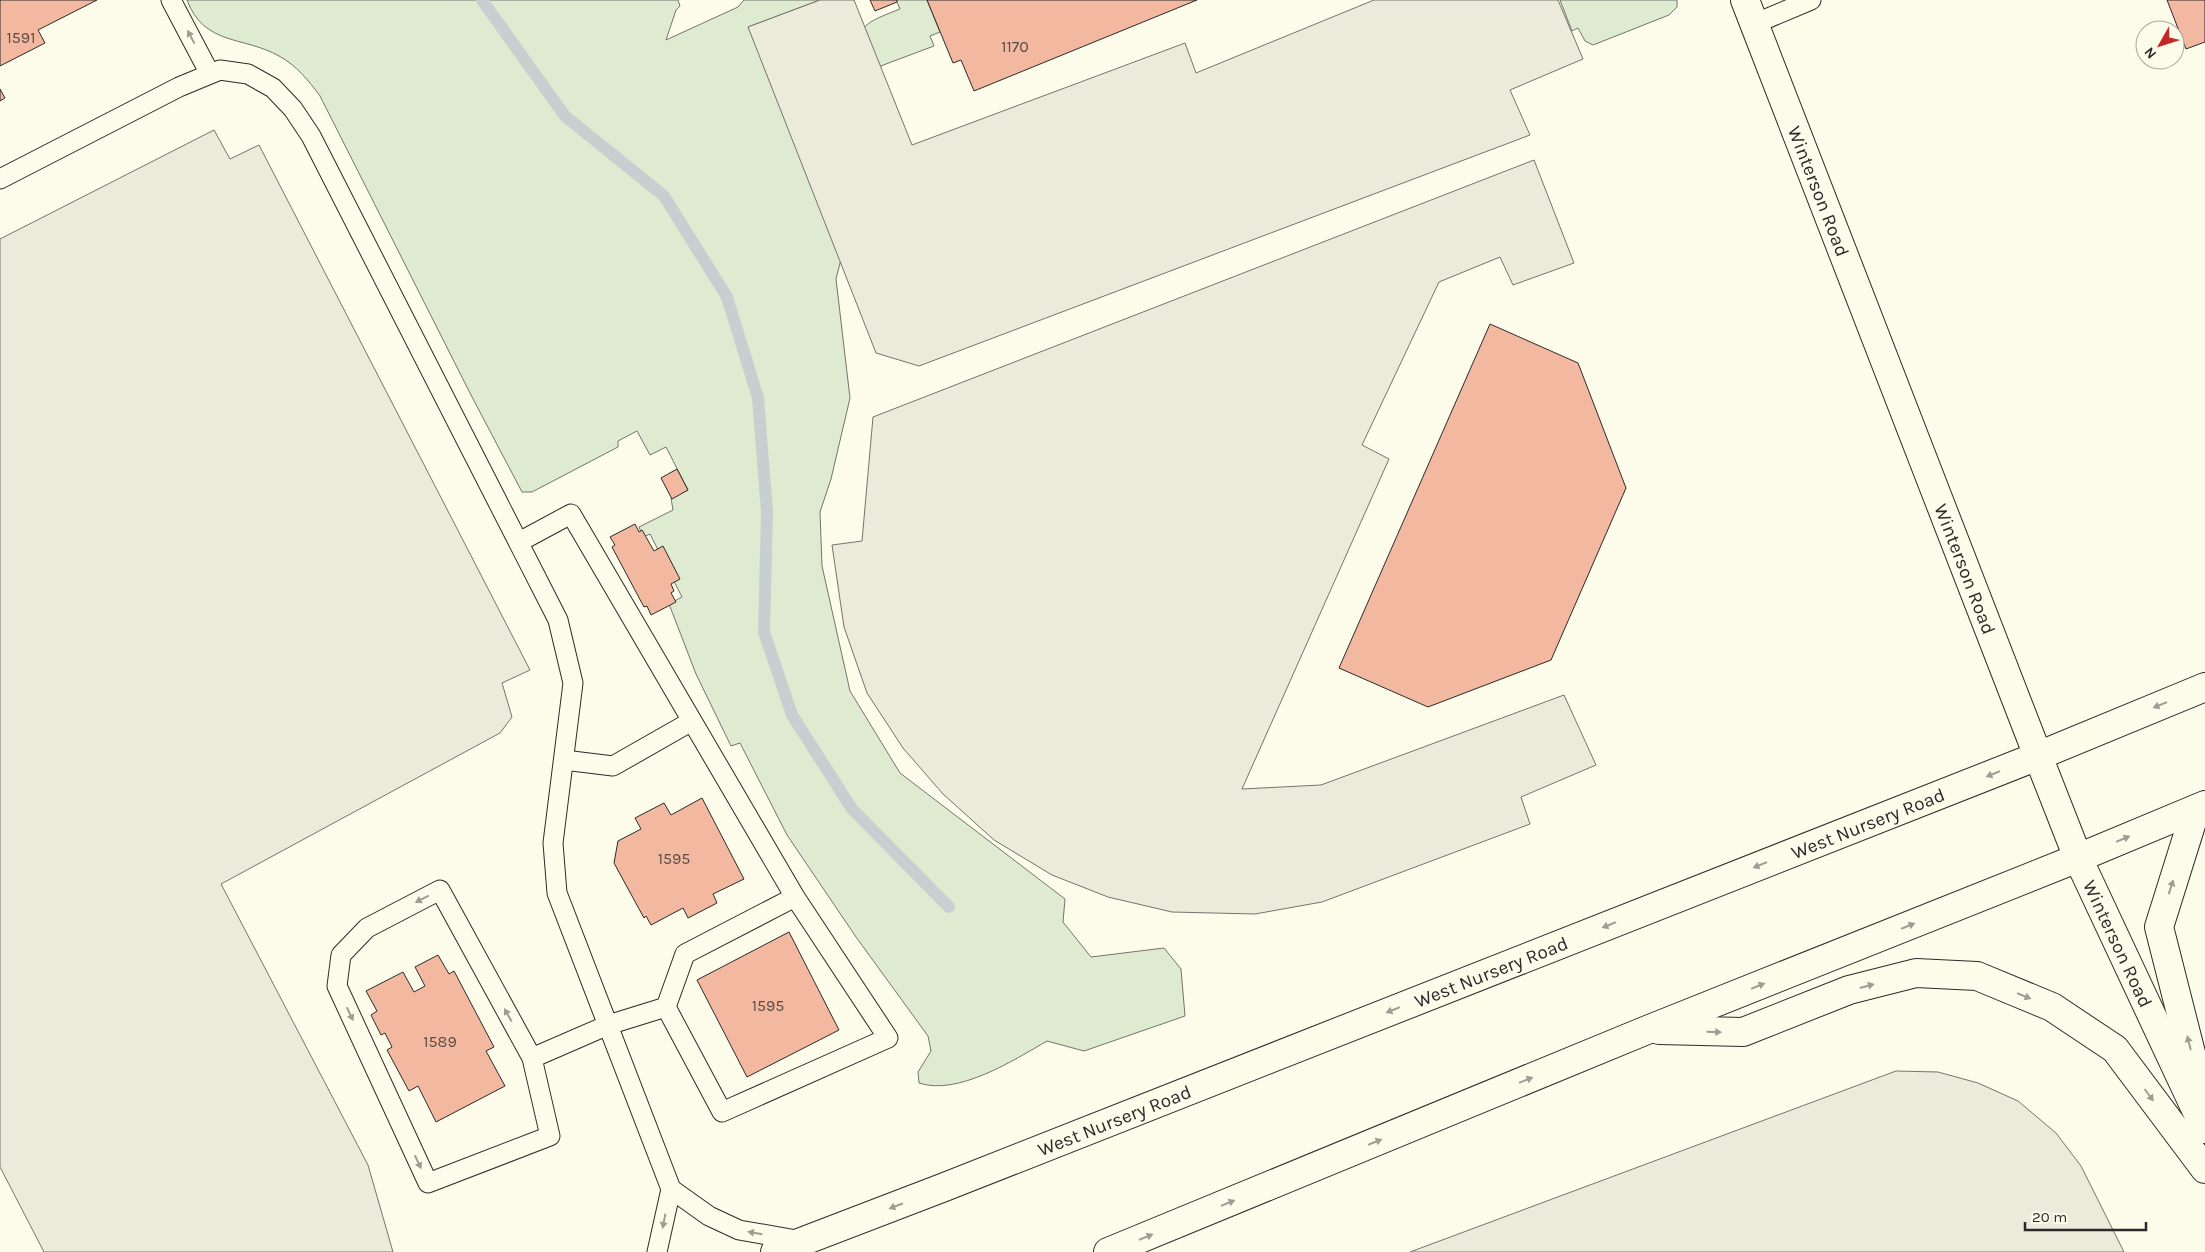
<svg xmlns="http://www.w3.org/2000/svg" width="2205" height="1252" viewBox="0 0 2205 1252" font-family="Karla,sans-serif">
  <style>
    .green { fill: #deebd1; stroke: #74746e }
    .parking { fill: #eceadb; stroke: #74746e }
    .lines { fill: none; stroke-linecap: round; stroke-linejoin: round }
    .stream { stroke: #c7d0d0; stroke-width: 12 }
    .building { fill: #f2b8a0; stroke: #2b2b2b }
    .service-casing { stroke: #2b2b2b; stroke-width: 21 }
    .minor-casing { stroke: #2b2b2b; stroke-width: 30 }
    .tertiary-casing { stroke: #2b2b2b; stroke-width: 30 }
    .secondary-casing { stroke: #2b2b2b; stroke-width: 30 }
    .service { stroke: #fdfbea; stroke-width: 19 }
    .minor { stroke: #fdfbea; stroke-width: 28 }
    .tertiary { stroke: #fdfbea; stroke-width: 28 }
    .secondary { stroke: #fdfbea; stroke-width: 28 }
    .oneway { fill: #9e9d94 }
    .labels { text-anchor: middle; stroke-width: 4; stroke-linejoin: round; paint-order: stroke }
    .number-label { font-size: 16px; fill: #5d4e48 }
    .street-label { font-size: 19px; fill: #2b2b2b; stroke: #fdfbea }
  </style>
  <rect width="100%" height="100%" fill="#fdfbea"/>
  <path class="green" d="M 187,0 L 678,0 L 680,6 L 676,10 L 666,40 L 738,7 L 744,0 L 820,0 L 748,27 L 849,228 L 836,279 L 850,398 L 831,479 L 820,512 L 822,566 L 850,691 L 900,773 L 1065,899 L 1063,922 L 1091,957 L 1164,948 L 1181,969 L 1185,1016 L 1084,1051 L 1047,1041 C 1014,1060 958,1096 919,1083 L 918,1072 L 931,1051 L 928,1036 L 856,937 L 787,835 L 740,743 L 731,746 L 696,674 L 669,604 L 682,597 L 650,534 L 643,537 L 639,527 L 673,510 L 671,498 L 688,490 L 666,447 L 650,455 L 637,431 L 618,441 L 618,447 L 532,492 L 522,492 L 471,395 L 320,96 C 309,81 296,65 279,56 C 244,36 204,46 187,0 Z
    M 896,0 L 927,0 L 940,32 L 930,36 L 934,46 L 862,73 C 859,26 854,27 900,9 Z
    M 1560,0 L 1677,0 L 1677,7 L 1669,15 L 1593,45 L 1585,41 L 1578,28 L 1572,31 Z"/>
  <path class="parking" d="M 820,0 L 854,0 L 912,145 L 1185,43 L 1196,73 L 1374,0 L 1558,0 L 1583,59 L 1510,90 L 1530,135 L 919,366 L 876,353 L 748,27 Z
    M 214,130 L 230,159 L 259,145 L 530,670 L 502,683 L 512,717 L 500,733 L 221,884 L 368,1165 L 393,1252 L 44,1252 L 0,1167 L 0,239 Z
    M 1534,160 L 1574,263 L 1513,285 L 1500,257 L 1439,282 L 1362,445 L 1389,459 L 1242,789 L 1321,785 L 1564,695 L 1596,765 L 1521,797 L 1530,824 L 1322,902 L 1255,914 L 1172,912 L 1108,897 L 1052,875 L 994,840 L 943,794 L 903,748 L 867,693 L 844,627 L 832,545 L 862,541 L 873,417 Z
    M 1896,1071 L 1938,1072 L 1978,1083 L 2018,1101 L 2056,1133 L 2081,1166 L 2124,1252 L 1410,1252 Z"/>
  <g class="lines">
    <path class="stream" d="M 482,0 L 565,116 L 664,196 L 727,297 L 758,398 L 767,512 L 764,632 L 792,715 L 852,809 L 949,907"/>
  </g>
  <path class="building" d="M 0,0 L 97,0 L 38,30 L 45,43 L 0,66 Z
    M 870,0 L 897,0 L 897,2 L 875,11 Z
    M 927,0 L 1197,0 L 974,91 L 961,60 L 953,63 Z
    M 2167,0 L 2205,0 L 2205,42 L 2186,49 Z
    M 0,89 L 5,98 L 0,101 Z
    M 1490,324 L 1578,363 L 1626,488 L 1551,660 L 1428,707 L 1339,668 Z
    M 677,469 L 688,490 L 672,499 L 661,478 Z
    M 635,524 L 639,532 L 642,530 L 654,551 L 663,546 L 680,579 L 671,584 L 674,591 L 671,593 L 676,602 L 651,615 L 647,606 L 644,607 L 612,547 L 615,545 L 610,537 Z
    M 702,798 L 744,879 L 713,894 L 717,903 L 688,918 L 683,908 L 651,925 L 646,916 L 644,918 L 614,863 L 618,841 L 641,829 L 635,818 L 664,803 L 671,815 Z
    M 789,932 L 839,1030 L 747,1077 L 697,980 Z
    M 438,955 L 449,974 L 454,971 L 494,1047 L 486,1051 L 505,1086 L 436,1122 L 418,1086 L 409,1091 L 387,1050 L 392,1047 L 385,1033 L 381,1035 L 371,1015 L 377,1011 L 366,991 L 403,972 L 414,992 L 425,986 L 415,967 Z"/>
  <g class="lines">
    <defs>
      <path id="service" d="M 171,0 L 210,74
        M 1754,24 L 1811,0
        M 0,179 L 179,87 L 220,70 L 248,74 L 273,88 L 293,109 L 311,136 L 558,620 L 573,683 L 553,843 L 557,893 L 671,1189 L 657,1252
        M 519,542 L 571,514 L 795,897 L 888,1038 L 722,1112 L 666,1007 L 608,1025 L 532,1058 L 550,1136 L 428,1183 L 337,986 L 341,955 L 367,928 L 440,890 L 532,1058
        M 564,760 L 613,766 L 692,721
        M 666,1007 L 685,954 L 795,897
        M 671,1189 L 709,1216 L 739,1230 L 802,1241"/>
      <g id="minor">
        <path id="s1" d="M 1745,0 L 2038,756"/>
      </g>
      <g id="tertiary">
        <path id="s2" d="M 2038,756 L 2078,858 L 2205,1129"/>
      </g>
      <g id="secondary">
        <path d="M 2196,809 L 2159,927 L 2205,1108"/>
        <path d="M 1659,1030 L 1743,1032 L 1849,990 L 1916,973 L 1977,976 L 2052,1007 L 2115,1049 L 2205,1169"/>
        <path id="s3" d="M 775,1252 L 942,1188 L 2038,756 L 2205,687"/>
        <path d="M 1108,1252 L 1647,1030 L 2078,858 L 2205,805"/>
      </g>
    </defs>
    <use href="#service" class="service-casing"/>
    <use href="#minor" class="minor-casing"/>
    <use href="#tertiary" class="tertiary-casing"/>
    <use href="#secondary" class="secondary-casing"/>
    <use href="#service" class="service"/>
    <use href="#minor" class="minor"/>
    <use href="#tertiary" class="tertiary"/>
    <use href="#secondary" class="secondary"/>
  </g>
  <defs><path id="oneway-solid" d="M-6-.8H1V-3.2L6.5 0L1 3.2V.8H-6Z" transform="scale(1.25)"/></defs>
  <g class="oneway">
    <use href="#oneway-solid" transform="translate(191 37) rotate(-118)"/>
    <use href="#oneway-solid" transform="translate(2160 705) rotate(158)"/>
    <use href="#oneway-solid" transform="translate(1993 774) rotate(158)"/>
    <use href="#oneway-solid" transform="translate(2123 839) rotate(-23)"/>
    <use href="#oneway-solid" transform="translate(1760 865) rotate(158)"/>
    <use href="#oneway-solid" transform="translate(2171 887) rotate(-72)"/>
    <use href="#oneway-solid" transform="translate(422 899) rotate(153)"/>
    <use href="#oneway-solid" transform="translate(1609 925) rotate(158)"/>
    <use href="#oneway-solid" transform="translate(1908 926) rotate(-22)"/>
    <use href="#oneway-solid" transform="translate(1758 986) rotate(-22)"/>
    <use href="#oneway-solid" transform="translate(1867 986) rotate(-15)"/>
    <use href="#oneway-solid" transform="translate(2024 996) rotate(22)"/>
    <use href="#oneway-solid" transform="translate(1393 1010) rotate(158)"/>
    <use href="#oneway-solid" transform="translate(350 1014) rotate(65)"/>
    <use href="#oneway-solid" transform="translate(508 1015) rotate(-119)"/>
    <use href="#oneway-solid" transform="translate(1714 1032) rotate(1)"/>
    <use href="#oneway-solid" transform="translate(2189 1043) rotate(-104)"/>
    <use href="#oneway-solid" transform="translate(1526 1080) rotate(-22)"/>
    <use href="#oneway-solid" transform="translate(2149 1095) rotate(53)"/>
    <use href="#oneway-solid" transform="translate(1375 1142) rotate(-22)"/>
    <use href="#oneway-solid" transform="translate(418 1162) rotate(65)"/>
    <use href="#oneway-solid" transform="translate(1228 1203) rotate(-22)"/>
    <use href="#oneway-solid" transform="translate(896 1206) rotate(159)"/>
    <use href="#oneway-solid" transform="translate(664 1221) rotate(101)"/>
    <use href="#oneway-solid" transform="translate(755 1233) rotate(-170)"/>
    <use href="#oneway-solid" transform="translate(1146 1237) rotate(-22)"/>
  </g>
  <g class="labels">
    <g class="number-label">
      <text x="21" y="43">1591</text>
      <text x="1015" y="52">1170</text>
      <text x="674" y="864">1595</text>
      <text x="768" y="1011">1595</text>
      <text x="440" y="1047">1589</text>
    </g>
    <g class="street-label">
      <text dy="7" stroke="none"><textPath href="#s1" startOffset="205">Winterson Road</textPath></text>
      <text dy="7" stroke="none"><textPath href="#s1" startOffset="610">Winterson Road</textPath></text>
      <text dy="7" stroke="none"><textPath href="#s3" startOffset="1174">West Nursery Road</textPath></text>
      <text dy="7" stroke="none"><textPath href="#s2" startOffset="204">Winterson Road</textPath></text>
      <text dy="7" stroke="none"><textPath href="#s3" startOffset="769">West Nursery Road</textPath></text>
      <text dy="7" stroke="none"><textPath href="#s3" startOffset="364">West Nursery Road</textPath></text>
    </g>
  </g>
  <g transform="translate(2160 45) rotate(231)"><circle r="24" fill="#fdfbea" stroke="#a9a89e"/>
  <path d="M0-4L9 19L0 12L-9 19Z" fill="#c62828"/>
  <text y="-8" font-size="14" font-weight="bold" text-anchor="middle" fill="#2b2b2b">N</text>
  </g>
  <path d="M2025 1222v8h121v-8" fill="none" stroke="#2b2b2b" stroke-width="2.5"/>
  <text x="2032" y="1222" font-size="15" fill="#2b2b2b" stroke="#fdfbea" stroke-width="4" paint-order="stroke">20 m</text>
</svg>
